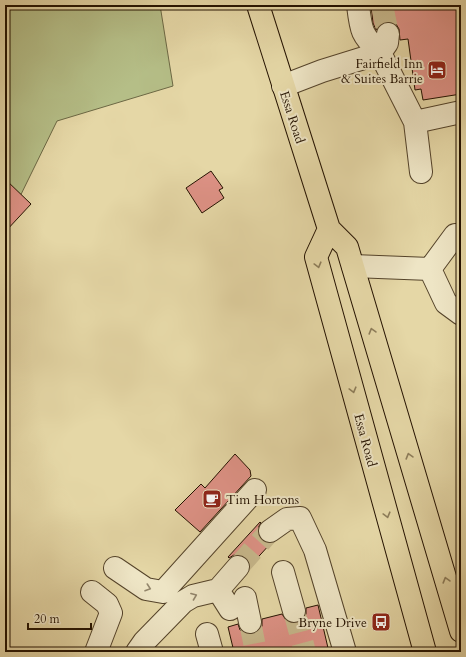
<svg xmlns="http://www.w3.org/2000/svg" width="466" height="657" viewBox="0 0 466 657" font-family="Cardo,serif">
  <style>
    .green { fill: #b5be87; stroke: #6c6844 }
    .building { fill: #de9286; stroke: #241200 }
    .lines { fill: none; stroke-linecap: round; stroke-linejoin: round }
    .minor-tunnel { stroke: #c8b98d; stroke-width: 22; stroke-dasharray: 22 11; stroke-linecap: butt }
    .minor-casing { stroke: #54432a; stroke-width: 24 }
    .major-casing { stroke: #241200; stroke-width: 24 }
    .minor { stroke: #eee5c5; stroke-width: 22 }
    .major { stroke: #e5d7a6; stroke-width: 22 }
    .oneway { stroke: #8e7e5b }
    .oneway2 { stroke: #93866c }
    .labels { text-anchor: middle; stroke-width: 4; stroke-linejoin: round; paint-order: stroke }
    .poi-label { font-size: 13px; fill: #241200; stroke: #eee5c5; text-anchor: end }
    .street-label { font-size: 13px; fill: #241200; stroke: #eee5c5 }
  </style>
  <rect width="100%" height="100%" fill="#e5d7a6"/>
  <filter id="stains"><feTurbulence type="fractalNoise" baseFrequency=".005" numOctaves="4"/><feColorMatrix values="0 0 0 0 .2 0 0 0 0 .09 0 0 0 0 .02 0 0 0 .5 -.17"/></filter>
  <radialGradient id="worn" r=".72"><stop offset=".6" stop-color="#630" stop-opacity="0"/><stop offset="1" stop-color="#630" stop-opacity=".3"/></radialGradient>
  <path class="green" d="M 5,5 L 160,5 L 173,86 L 57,121 L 5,227 Z"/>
  <path class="building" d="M 371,5 L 461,5 L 461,94 L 423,100 L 421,89 L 415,90 L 408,39 L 400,40 L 399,29 L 396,24 L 390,22 L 383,23 L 378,26 L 376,30 L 373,23 Z
    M 211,171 L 223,188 L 219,190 L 224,198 L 202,213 L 186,188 Z
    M 5,179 L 31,204 L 5,232 Z
    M 235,454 L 250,470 L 251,476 L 200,532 L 175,510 L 201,484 L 205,488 Z
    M 260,522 L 261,523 L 259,526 L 258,532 L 260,538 L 264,542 L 271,543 L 250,566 L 246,558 L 241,555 L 234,555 L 229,558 L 228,557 Z
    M 318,605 L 328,648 L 312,652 L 234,652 L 228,627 L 238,624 L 240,630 L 246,634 L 253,634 L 259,631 L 262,626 L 262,619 L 282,614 L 286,620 L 291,623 L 297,623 L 303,619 L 306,614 L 306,608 Z"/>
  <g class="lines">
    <path class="minor-tunnel" d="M 382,5 L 388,34
      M 238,567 L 270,531
      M 294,611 L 305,652
      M 250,622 L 256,652"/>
    <defs>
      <path id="minor" d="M 358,5 C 361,31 361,34 380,53 L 387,43 L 388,34
        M 283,86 L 322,71 L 380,53 L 415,122 L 421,172
        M 415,122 L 461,112
        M 353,266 L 430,269 L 446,303 L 461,314
        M 430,269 L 455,235 L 461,239
        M 270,531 L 287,519 L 300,518 L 315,550 L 345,652
        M 115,568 L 146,589 L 163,592 L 255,490
        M 283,572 L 294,611
        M 218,590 L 230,609
        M 92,592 L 107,604 L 111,613 L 96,652
        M 245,598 L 250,622
        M 207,634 L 212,652
        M 137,652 L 144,642 L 183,602 L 193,596 L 218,590 L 238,567"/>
      <path id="major" d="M 258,5 L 329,229 L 347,247 L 461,631
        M 329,229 L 316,257 L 425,652"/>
    </defs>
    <use href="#minor" class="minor-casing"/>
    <use href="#major" class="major-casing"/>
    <use href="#minor" class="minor"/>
    <use href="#major" class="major"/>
  </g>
  <defs><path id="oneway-chevron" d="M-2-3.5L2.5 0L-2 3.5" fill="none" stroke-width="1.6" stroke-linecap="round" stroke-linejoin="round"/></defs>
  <g class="oneway">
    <use href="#oneway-chevron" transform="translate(318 265) rotate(75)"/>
    <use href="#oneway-chevron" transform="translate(372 331) rotate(-106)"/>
    <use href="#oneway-chevron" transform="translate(353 390) rotate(75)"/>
    <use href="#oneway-chevron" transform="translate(409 456) rotate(-106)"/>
    <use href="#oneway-chevron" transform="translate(387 515) rotate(75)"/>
    <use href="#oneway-chevron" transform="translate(446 580) rotate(-106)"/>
  </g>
  <g class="oneway2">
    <use href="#oneway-chevron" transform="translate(148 588) rotate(19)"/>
    <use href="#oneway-chevron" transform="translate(194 596) rotate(-21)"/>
  </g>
  <defs>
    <symbol id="hotel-square" viewBox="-11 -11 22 22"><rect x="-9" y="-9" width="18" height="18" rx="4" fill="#8f2418" stroke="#eee5c5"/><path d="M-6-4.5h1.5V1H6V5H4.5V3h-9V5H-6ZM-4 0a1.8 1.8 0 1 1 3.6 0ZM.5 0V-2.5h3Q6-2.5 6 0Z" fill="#fff"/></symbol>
    <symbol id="cafe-square" viewBox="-11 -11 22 22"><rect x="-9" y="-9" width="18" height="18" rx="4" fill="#8f2418" stroke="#eee5c5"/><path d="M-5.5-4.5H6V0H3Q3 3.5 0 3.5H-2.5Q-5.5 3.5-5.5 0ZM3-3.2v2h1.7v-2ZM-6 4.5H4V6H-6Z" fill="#fff"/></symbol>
    <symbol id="bus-square" viewBox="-11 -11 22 22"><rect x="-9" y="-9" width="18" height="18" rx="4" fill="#8f2418" stroke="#eee5c5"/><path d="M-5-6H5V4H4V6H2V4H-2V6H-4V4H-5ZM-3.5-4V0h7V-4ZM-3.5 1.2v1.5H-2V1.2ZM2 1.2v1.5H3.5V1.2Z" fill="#fff"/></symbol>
  </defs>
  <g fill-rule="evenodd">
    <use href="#hotel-square" x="426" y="59" width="22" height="22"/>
    <use href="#cafe-square" x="201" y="488" width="22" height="22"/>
    <use href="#bus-square" x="370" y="611" width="22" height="22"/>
  </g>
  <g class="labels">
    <g class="poi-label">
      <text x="423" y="68">Fairfield Inn<tspan x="423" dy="15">&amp; Suites Barrie</tspan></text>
      <text x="226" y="504" text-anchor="start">Tim Hortons</text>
      <text x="367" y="627">Bryne Drive</text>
    </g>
    <g class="street-label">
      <text transform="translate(293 117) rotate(72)" y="5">Essa Road</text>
      <text transform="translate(366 440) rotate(75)" y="5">Essa Road</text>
    </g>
  </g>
  <rect width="466" height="657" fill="none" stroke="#e5d7a6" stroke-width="20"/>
  <rect x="6" y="6" width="454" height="645" fill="none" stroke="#241200" stroke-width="2"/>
  <rect x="10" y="10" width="446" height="637" fill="none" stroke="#241200"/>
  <path d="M28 623v6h63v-6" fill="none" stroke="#241200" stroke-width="2"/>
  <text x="34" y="623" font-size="12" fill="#241200" stroke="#eee5c5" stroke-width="3" paint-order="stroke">20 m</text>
  <rect width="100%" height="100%" filter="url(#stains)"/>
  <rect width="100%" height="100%" fill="url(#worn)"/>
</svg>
